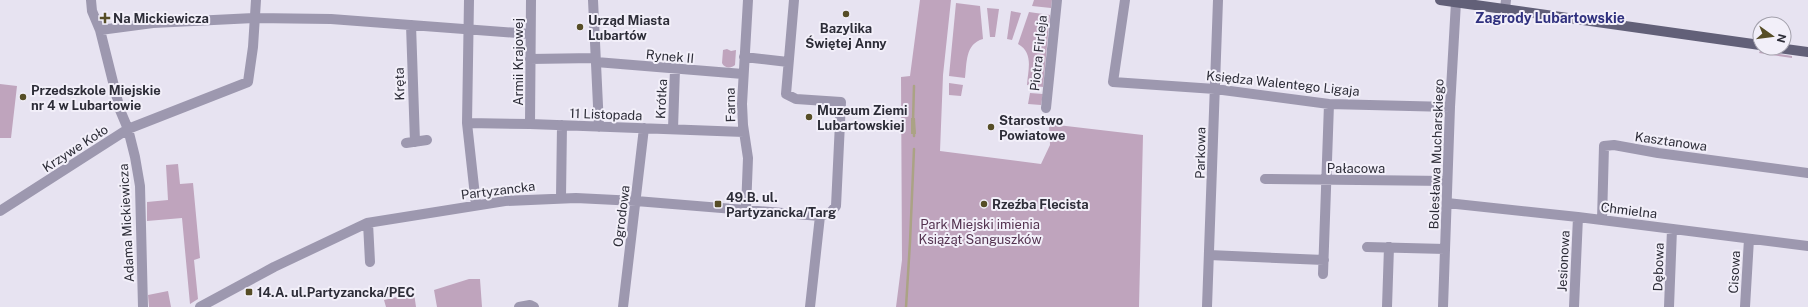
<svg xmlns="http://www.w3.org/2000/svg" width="1808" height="307" viewBox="0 0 1808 307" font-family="'Public Sans',sans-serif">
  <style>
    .green { fill: #bfa4bd }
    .water { fill: #aba385 }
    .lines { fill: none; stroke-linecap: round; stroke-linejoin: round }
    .stream { stroke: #aba385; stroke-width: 2.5 }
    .minor { stroke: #9d98af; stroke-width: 10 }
    .major { stroke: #626078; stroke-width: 10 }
    .poi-dot { fill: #564d26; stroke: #f2eff9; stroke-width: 1.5 }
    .labels { text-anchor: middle; stroke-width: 4; stroke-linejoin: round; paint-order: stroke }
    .poi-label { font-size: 13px; font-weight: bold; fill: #2d2d38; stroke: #f2eff9; text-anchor: start }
    .street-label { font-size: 13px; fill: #2d2d38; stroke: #f2eff9 }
    .park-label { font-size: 13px; fill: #543350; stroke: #f2eff9 }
    .neighbourhood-label { font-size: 14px; font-weight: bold; fill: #2f307e; stroke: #f2eff9 }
  </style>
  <rect width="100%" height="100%" fill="#e7e3f1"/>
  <path class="green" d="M 920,0 L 951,0 L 943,75 L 940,151 L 1041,164 L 1050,145 L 1049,124 L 1143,135 L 1139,307 L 896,307 L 902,260 L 901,77 L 910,76 Z
    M 1034,0 L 1052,0 L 1051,8 L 1032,6 Z
    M 956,3 L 980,6 L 983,39 C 965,44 967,63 965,78 L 949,76 Z
    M 987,8 L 999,9 L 995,37 L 990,37 Z
    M 1011,11 L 1021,13 L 1012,40 L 1007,39 Z
    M 1029,12 L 1050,15 L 1043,87 L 1027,85 C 1028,70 1034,53 1018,44 Z
    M 727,49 L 731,51 L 736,50 L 735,65 C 731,69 724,68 722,63 L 723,50 Z
    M 1760,51 L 1792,56 L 1792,58 L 1759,53 Z
    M 949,83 L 963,85 L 961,96 L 949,95 Z
    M 0,84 L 17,86 L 11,138 L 0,138 Z
    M 1030,93 L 1043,94 L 1041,105 L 1028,104 Z
    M 178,164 L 180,184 L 193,183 L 200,258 L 194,260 L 198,299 L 190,304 L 182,218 L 147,221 L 147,202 L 168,200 L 166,165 Z
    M 469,279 L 480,279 L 482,307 L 437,307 L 434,290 Z
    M 168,291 L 171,307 L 149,307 L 148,295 Z
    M 414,293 L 416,307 L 386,307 L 384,300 Z"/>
  <path class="water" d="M 911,118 L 915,118 L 916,134 L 911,134 Z"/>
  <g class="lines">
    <path class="stream" d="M 913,121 L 914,86
      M 914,130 L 914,136
      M 906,307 L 910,242 L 914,149"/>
    <path class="minor" d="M 91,0 L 92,11 L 100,30 L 120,110 L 128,129 L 135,157 L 140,186 L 143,307
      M 469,0 L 467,123 L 476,205
      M 593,0 L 599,127
      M 1125,0 L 1113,82 L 1215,89 L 1329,104 L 1450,107
      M 1505,9 L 1506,0
      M 411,25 L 415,142
      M 100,30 L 153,23 L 254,18 L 331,19 L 530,34
      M 744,57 L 788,62
      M 530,59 L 595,58
      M 596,62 L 743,74
      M 1046,108 L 1057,0
      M 467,123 L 530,124 L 744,132
      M 530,124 L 531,0
      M 673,129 L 675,69
      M 406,143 L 427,140
      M 1265,179 L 1447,181
      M 561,197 L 562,125
      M 1447,203 L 1578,217 L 1808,246
      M 746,209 L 748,158 L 743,125 L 742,104 L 748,0
      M 0,211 L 128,129 L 248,82 L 253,47 L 256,0
      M 1602,220 L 1604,146 L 1614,145 L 1658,153 L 1808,173
      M 368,223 L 370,262
      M 1367,247 L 1445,249
      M 1209,255 L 1324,260
      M 1323,274 L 1329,104
      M 200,307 L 274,267 L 367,223 L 505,201 L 576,198 L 636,201 L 820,216 L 831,212 L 836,206 L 841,102 L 796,99 L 786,94 L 794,0
      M 519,307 L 530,305 L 534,307
      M 623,307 L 644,128
      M 810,307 L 820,216
      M 1207,307 L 1218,0
      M 1387,307 L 1389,247
      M 1443,307 L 1450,107 L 1456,2
      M 1574,307 L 1578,217
      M 1669,307 L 1672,229
      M 1745,307 L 1749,239"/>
    <path class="major" d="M 1440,0 L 1760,45
      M 1778,48 L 1808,52"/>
  </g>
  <g class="poi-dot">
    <circle cx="846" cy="14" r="4"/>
    <path d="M103 12h4v4h4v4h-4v4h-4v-4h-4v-4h4z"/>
    <circle cx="580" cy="27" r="4"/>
    <circle cx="23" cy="97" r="4"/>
    <circle cx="809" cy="117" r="4"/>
    <circle cx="991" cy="127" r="4"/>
    <rect x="714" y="200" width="8" height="8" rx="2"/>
    <circle cx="984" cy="204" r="4"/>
    <rect x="245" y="288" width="8" height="8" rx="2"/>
  </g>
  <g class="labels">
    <g class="poi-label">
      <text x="113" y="23">Na Mickiewicza</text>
      <text x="588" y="25">Urząd Miasta<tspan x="588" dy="15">Lubartów</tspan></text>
      <text x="846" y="33" text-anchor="middle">Bazylika<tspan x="846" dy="15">Świętej Anny</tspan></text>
      <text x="31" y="95">Przedszkole Miejskie<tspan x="31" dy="15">nr 4 w Lubartowie</tspan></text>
      <text x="817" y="115">Muzeum Ziemi<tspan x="817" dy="15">Lubartowskiej</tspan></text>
      <text x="999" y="125">Starostwo<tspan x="999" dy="15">Powiatowe</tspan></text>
      <text x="726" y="202">49.B. ul.<tspan x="726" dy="15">Partyzancka/Targ</tspan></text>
      <text x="992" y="209">Rzeźba Flecista</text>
      <text x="257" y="297">14.A. ul.Partyzancka/PEC</text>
    </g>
    <g class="street-label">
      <text transform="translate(1038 53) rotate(-84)" y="5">Piotra Firleja</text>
      <text transform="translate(670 56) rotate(5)" y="5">Rynek II</text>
      <text transform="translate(518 62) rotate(-90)" y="5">Armii Krajowej</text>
      <text transform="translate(1283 83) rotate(6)" y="5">Księdza Walentego Ligaja</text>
      <text transform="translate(399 84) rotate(-91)" y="5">Kręta</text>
      <text transform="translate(661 99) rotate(-87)" y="5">Krótka</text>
      <text transform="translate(730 105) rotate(-91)" y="5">Farna</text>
      <text transform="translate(606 114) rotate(2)" y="5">11 Listopada</text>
      <text transform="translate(1671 141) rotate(8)" y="5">Kasztanowa</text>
      <text transform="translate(75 148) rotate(-33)" y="5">Krzywe Koło</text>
      <text transform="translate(1200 153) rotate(-89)" y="5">Parkowa</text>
      <text transform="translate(1436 154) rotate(-88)" y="5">Bolesława Mucharskiego</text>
      <text x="1356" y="173">Pałacowa</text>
      <text transform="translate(498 190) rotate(-7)" y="5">Partyzancka</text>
      <text transform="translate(1629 210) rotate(7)" y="5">Chmielna</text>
      <text transform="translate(621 216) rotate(-83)" y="5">Ogrodowa</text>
      <text transform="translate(126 223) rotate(-93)" y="5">Adama Mickiewicza</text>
      <text transform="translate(1563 261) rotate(-87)" y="5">Jesionowa</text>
      <text transform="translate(1658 267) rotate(-88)" y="5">Dębowa</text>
      <text transform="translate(1734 272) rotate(-87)" y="5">Cisowa</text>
    </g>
    <g class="park-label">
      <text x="980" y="229">Park Miejski imienia<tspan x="980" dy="15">Książąt Sanguszków</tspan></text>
    </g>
    <g class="neighbourhood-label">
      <text x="1550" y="23">Zagrody Lubartowskie</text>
    </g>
  </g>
  <g transform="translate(1772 36) rotate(104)"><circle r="19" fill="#f2eff9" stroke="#a3a1ac"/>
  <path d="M0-3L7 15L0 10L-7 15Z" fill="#564d26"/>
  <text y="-6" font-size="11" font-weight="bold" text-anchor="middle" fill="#2d2d38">N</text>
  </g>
</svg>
